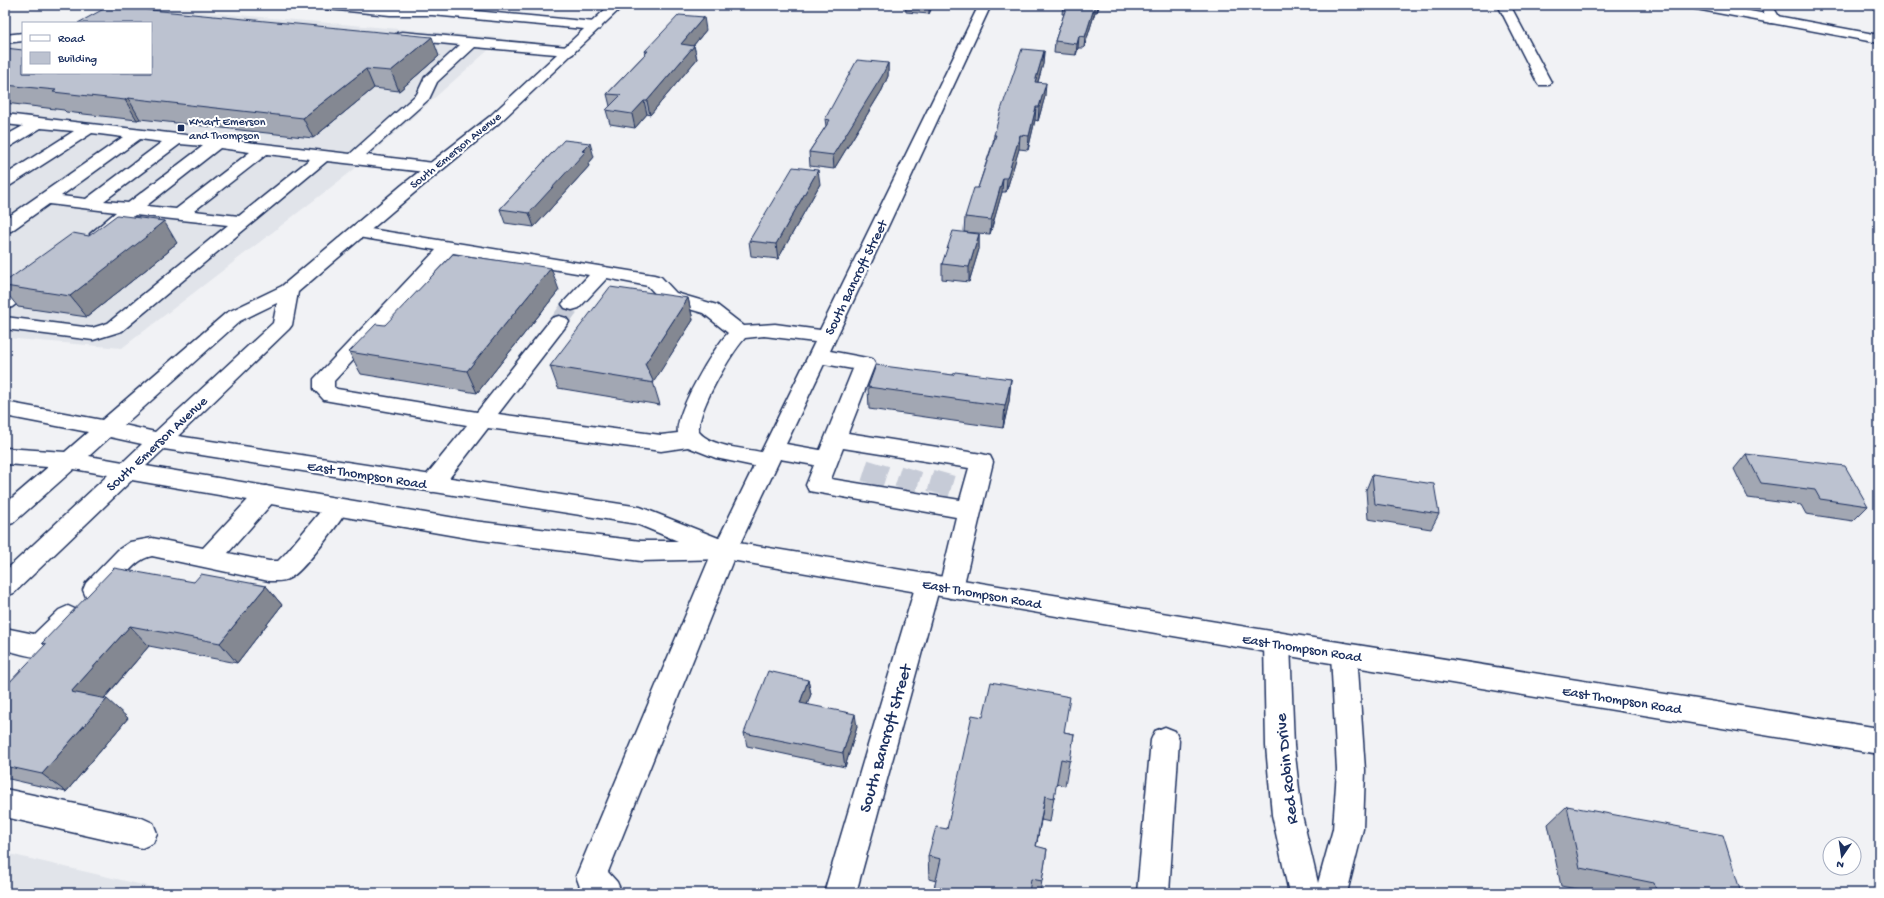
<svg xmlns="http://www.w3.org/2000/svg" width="1884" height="898" viewBox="0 0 1884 898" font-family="'Gochi Hand',sans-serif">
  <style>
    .built { fill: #e1e4ea }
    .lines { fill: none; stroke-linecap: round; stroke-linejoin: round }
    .minor-tunnel-far1 { stroke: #c6cbd7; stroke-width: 18; stroke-dasharray: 18 9; stroke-linecap: butt }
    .minor-tunnel { stroke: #c6cbd7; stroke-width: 22; stroke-dasharray: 22 11; stroke-linecap: butt }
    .minor-casing { stroke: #1b2f5e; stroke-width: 3 }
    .major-casing { stroke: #1b2f5e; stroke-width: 3 }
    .minor { fill: #fff; fill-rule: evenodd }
    .major { fill: #fff; fill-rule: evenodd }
    .wall { fill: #a2a7b3; stroke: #1b2f5e }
    .shaded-wall { fill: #848892; stroke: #1b2f5e }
    .building { fill: #bcc2d0; stroke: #1b2f5e }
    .poi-dot { fill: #1b2f5e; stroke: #fff; stroke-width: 1.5 }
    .labels { text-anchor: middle; stroke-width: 4; stroke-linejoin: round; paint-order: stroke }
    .far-poi-label { font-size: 12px; fill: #1b2f5e; stroke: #fff; text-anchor: start }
    .far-street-label { font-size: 12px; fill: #1b2f5e; stroke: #fff }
    .street-label { font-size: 14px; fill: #1b2f5e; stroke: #fff }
    .near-street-label { font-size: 17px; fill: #1b2f5e; stroke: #fff }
  </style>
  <rect width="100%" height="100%" fill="#f1f2f5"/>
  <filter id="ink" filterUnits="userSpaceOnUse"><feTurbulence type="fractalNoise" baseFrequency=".025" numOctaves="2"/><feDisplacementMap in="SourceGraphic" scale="8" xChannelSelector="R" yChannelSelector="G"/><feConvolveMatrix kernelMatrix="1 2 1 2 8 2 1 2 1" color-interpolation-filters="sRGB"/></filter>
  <g filter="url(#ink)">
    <path class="built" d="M 169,9 L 502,38 L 352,171 L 122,348 L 5,338 L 5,34 L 23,33 L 23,73 L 151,73 L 151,23 L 128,16 Z
      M 5,853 L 177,893 L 5,893 Z"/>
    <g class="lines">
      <path class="minor-tunnel-far1" d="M 559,322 L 572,304"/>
      <path class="minor-tunnel" d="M 872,484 L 879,462
        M 905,490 L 912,468
        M 938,494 L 944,473"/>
      <defs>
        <path id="minor" d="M 321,5 C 357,5 392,7 429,7 L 431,5 L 444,5 L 442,8 L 595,22 L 600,23 L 602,26 L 600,29 L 595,30 L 432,15 L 390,15 L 327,9 L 322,8 Z
          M 979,5 L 991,5 L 830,351 L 872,359 L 875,364 L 848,433 L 982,454 L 990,456 L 993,462 L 963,588 L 960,595 L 951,598 L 942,595 L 939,589 L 856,893 L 824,893 L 916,584 L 919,577 L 928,574 L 937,577 L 940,583 L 956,517 L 809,491 L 806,485 L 814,465 L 780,459 L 737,550 L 608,872 L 617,882 L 622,893 L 585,893 L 580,887 L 576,876 L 713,550 L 754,466 L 716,458 L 688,447 L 661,451 L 488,428 L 440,490 L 432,492 L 424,490 L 421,484 L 424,478 L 467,425 L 324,400 L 314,389 L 314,379 L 436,250 L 352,236 L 349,232 L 352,228 L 358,227 L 654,275 L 661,277 L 676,293 L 717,305 L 744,326 L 775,324 L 820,330 ZM 453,253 L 589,275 L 562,304 L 565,308 L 572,310 L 579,308 L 607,278 L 648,286 L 662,301 L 703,313 L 728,333 C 714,347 674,414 678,433 L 661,435 L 498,414 L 569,322 L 566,318 L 559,316 L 552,318 L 477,412 L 337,389 L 334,387 L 334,381 ZM 764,336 L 815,342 L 761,452 C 742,448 712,447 699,432 C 696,412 731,353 745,338 ZM 824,364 L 853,369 L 820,450 L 786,444 ZM 843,448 L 969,468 L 960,500 L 831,479 Z
          M 1498,5 L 1510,5 L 1551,82 L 1549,85 L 1539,85 L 1537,82 Z
          M 1760,5 L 1772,5 L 1781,20 L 1779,23 L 1769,23 Z
          M 402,32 L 568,47 L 573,48 L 575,51 L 573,54 L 568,55 L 475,47 L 437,82 L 429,99 L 366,155 L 434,163 L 440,165 L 442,168 L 440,171 L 434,173 L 327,161 L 122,331 L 93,340 L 5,329 L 5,317 L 92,328 L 108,323 L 228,225 L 135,215 C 123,224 108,242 93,238 L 90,234 L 116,212 L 49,204 L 11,231 L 5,232 L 5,219 L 123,137 L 92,133 L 11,185 L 5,187 L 5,175 L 74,131 L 41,128 L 11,146 L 5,148 L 5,136 L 23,126 L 5,124 L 5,114 L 350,154 L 417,94 L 425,77 L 460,45 L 397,39 L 395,36 L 397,33 ZM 140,139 L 162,142 L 86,199 L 61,196 ZM 180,144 L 203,146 L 128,203 L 104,201 ZM 220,148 L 250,152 L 176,209 L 146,206 ZM 267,154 L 310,159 L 239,216 L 194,211 Z
          M 23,33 L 23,41 L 5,43 L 5,35 Z
          M 36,274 L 43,276 L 45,280 L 43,284 L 12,307 L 5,309 L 5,294 L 29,276 Z
          M 266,486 L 274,489 L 277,495 L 274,501 L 228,553 L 269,561 L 278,561 L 286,553 L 329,501 L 337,498 L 345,501 L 349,507 C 341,521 303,572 290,578 C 283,582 276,581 269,581 L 152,556 C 128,560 113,600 95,600 C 93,600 89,598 86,597 L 83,590 L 86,583 L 118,550 L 130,542 L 152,538 L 203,548 L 258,489 Z
          M 68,606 L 77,610 L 81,617 C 76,627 51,657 39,657 C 28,657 15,652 5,650 L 5,628 L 34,634 L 59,610 Z
          M 1277,632 L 1286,635 L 1290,643 L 1294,746 L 1302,815 L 1318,883 L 1333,829 L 1337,770 L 1331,654 L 1335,646 L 1344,643 L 1353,646 L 1357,654 L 1365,770 L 1363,829 L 1347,893 L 1289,893 L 1272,815 L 1266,746 L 1264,643 L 1268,635 Z
          M 1165,727 L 1175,731 L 1179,740 L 1169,893 L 1137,893 L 1151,740 L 1155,731 Z
          M 5,789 L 142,818 L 153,823 L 157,833 L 153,843 L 142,848 L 5,817 Z"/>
        <path id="major" d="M 610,5 L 624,5 L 499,123 L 414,193 L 298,292 L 292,325 L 289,329 L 178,436 L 640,507 L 726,541 L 1307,637 L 1879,728 L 1879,754 L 1307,659 L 725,559 L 641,561 L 473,539 L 132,480 L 14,593 L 5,596 L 5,571 L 108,475 L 74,469 L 13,523 L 5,526 L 5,504 L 48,467 L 5,464 L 5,448 L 65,452 L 88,432 L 5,416 L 5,402 L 102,420 L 226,313 L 282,286 L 402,185 L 489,117 ZM 277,303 L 273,323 L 155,432 L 124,425 L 240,321 ZM 110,437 L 142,444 L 123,462 L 89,456 ZM 164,449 L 637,524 L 678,541 L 641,541 L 473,521 L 146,466 Z
          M 1690,5 L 1717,5 L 1879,35 L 1879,43 L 1696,9 L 1691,8 Z"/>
      </defs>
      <use href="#minor" class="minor-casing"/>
      <use href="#major" class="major-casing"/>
      <use href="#minor" class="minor"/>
      <use href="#major" class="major"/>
    </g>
    <path class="wall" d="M 905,5 L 933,5 L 929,14 L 906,12 Z
      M 1063,5 L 1100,5 L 1097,12 L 1095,12 L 1084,48 L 1078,48 L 1076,55 L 1054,53 L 1055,41 L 1064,14 L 1062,14 Z
      M 706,30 L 693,46 L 694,46 L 697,59 L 650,115 L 647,114 L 635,128 L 610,124 L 606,110 L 610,106 L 607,94 L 646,53 L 645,51 Z
      M 5,48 L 23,73 L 439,56 L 399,91 L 374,88 L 313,138 L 140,119 L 137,120 L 66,112 L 64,110 L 5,103 Z
      M 1044,51 L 1043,64 L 1038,82 L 1045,96 L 1038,121 L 1035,120 L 1028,150 L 1019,149 L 1006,192 L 1002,192 L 990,234 L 964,232 L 965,217 L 978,188 L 993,142 L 994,135 Z
      M 888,63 L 888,76 L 882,90 L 834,169 L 810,166 L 809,152 L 826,126 L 825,119 Z
      M 553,152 L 594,157 L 588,164 L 589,166 L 534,227 L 505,223 L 500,209 Z
      M 820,184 L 778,259 L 751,256 L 749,241 Z
      M 979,234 L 979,249 L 969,282 L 942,279 L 942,264 Z
      M 89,236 L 177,243 L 168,250 L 169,251 L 87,317 L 18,307 L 5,291 L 5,282 Z
      M 559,290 L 477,393 L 361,374 L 349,352 L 385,325 Z
      M 688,298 L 693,320 L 653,382 L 660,405 L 558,388 L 550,366 Z
      M 953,375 L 1011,379 L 1009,401 L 1003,428 L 869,409 L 868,387 Z
      M 1746,454 L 1868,506 L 1853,521 L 1806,514 L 1801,505 L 1748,498 L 1734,469 Z
      M 1372,475 L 1439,514 L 1431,529 L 1368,519 L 1366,490 Z
      M 194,582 L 266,586 L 282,605 L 237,663 L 149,646 L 104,699 L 128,718 L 66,792 L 5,778 L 5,687 L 45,646 L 42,643 Z
      M 808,680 L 811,694 L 807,704 L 857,727 L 845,767 L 747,746 L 744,733 Z
      M 983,717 L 1064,732 L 1074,734 L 1065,786 L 1056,783 L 1050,822 L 1041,820 L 1036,847 L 1047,849 L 1040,893 L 933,893 L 936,881 L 929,879 L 928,856 L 947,829 Z
      M 1567,806 L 1741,893 L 1597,893 L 1561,886 L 1548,824 Z"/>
    <path class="shaded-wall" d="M 929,5 L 933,5 L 929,14 Z
      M 1095,5 L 1095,12 L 1084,48 L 1085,37 Z
      M 1098,5 L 1100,5 L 1097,12 Z
      M 704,17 L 706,30 L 683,58 L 681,44 Z
      M 1079,36 L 1078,48 L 1076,55 L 1077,44 Z
      M 432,37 L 439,56 L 399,91 L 391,71 Z
      M 694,46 L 697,59 L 650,115 L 647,101 Z
      M 1044,51 L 1043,64 L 1034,95 L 1035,82 Z
      M 888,63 L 888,76 L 882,90 L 834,169 L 833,155 Z
      M 366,69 L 374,88 L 313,138 L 303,118 Z
      M 1046,83 L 1045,96 L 1038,121 L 1039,107 Z
      M 128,98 L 140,119 L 137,120 L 125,100 Z
      M 644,101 L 647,114 L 635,128 L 632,114 Z
      M 1036,107 L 1035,120 L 1028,150 L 1029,136 Z
      M 1020,135 L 1019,149 L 1006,192 L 1007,178 Z
      M 590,143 L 594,157 L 588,164 L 589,166 L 534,227 L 529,213 Z
      M 818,170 L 820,184 L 778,259 L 776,244 Z
      M 1003,178 L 1002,192 L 990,234 L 991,220 Z
      M 164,221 L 177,243 L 168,250 L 169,251 L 87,317 L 70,296 Z
      M 979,234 L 979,249 L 969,282 L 969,267 Z
      M 551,268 L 559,290 L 477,393 L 467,371 Z
      M 688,298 L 693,320 L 653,383 L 645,364 Z
      M 1011,379 L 1009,401 L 1003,428 L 1005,406 Z
      M 266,586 L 282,605 L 237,663 L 220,643 Z
      M 130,626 L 149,646 L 93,711 L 71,692 Z
      M 808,680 L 811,694 L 803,716 L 800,703 Z
      M 107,699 L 128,718 L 66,792 L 42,774 Z
      M 855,714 L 857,727 L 845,767 L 843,753 Z
      M 1045,796 L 1041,820 L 1032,869 L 1036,846 Z"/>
    <path class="building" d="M 1067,5 L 1095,5 L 1085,37 L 1079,36 L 1077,44 L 1055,41 Z
      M 109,6 L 432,37 L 391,71 L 366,69 L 303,118 L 128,98 L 125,100 L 53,92 L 56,90 L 5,85 L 5,48 L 23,50 L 23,73 L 151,73 L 151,23 L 78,23 Z
      M 679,15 L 704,17 L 681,44 L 694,46 L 647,101 L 644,101 L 632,114 L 606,110 L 621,95 L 607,94 L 648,51 L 645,51 Z
      M 1022,49 L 1044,51 L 1035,82 L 1046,83 L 1039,107 L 1036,107 L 1029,136 L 1020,135 L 1007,178 L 1003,178 L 991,220 L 965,217 L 974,188 L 978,188 L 996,135 L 994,135 L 1001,110 Z
      M 857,60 L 888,63 L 882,76 L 833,155 L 809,152 L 830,120 L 825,119 Z
      M 564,140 L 590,143 L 582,151 L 585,152 L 529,213 L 500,209 L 553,152 Z
      M 793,167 L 818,170 L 776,244 L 749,241 Z
      M 117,215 L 164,221 L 153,230 L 155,230 L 70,296 L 5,286 L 5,282 L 73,233 L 89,236 Z
      M 953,231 L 979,234 L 969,267 L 942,264 Z
      M 453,254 L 551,268 L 467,371 L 349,352 L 376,324 L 385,325 Z
      M 610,287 L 688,298 L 645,364 L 654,383 L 550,366 Z
      M 876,365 L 953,375 L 955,372 L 1011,379 L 1005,406 L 868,387 Z
      M 1746,454 L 1845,466 L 1868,506 L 1820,499 L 1815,490 L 1761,483 Z
      M 1372,475 L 1434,484 L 1439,514 L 1375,504 Z
      M 114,568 L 194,582 L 201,574 L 266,586 L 220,643 L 130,626 L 71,692 L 107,699 L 42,774 L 5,766 L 5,687 L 46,644 L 42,643 Z
      M 768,671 L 808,680 L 800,703 L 855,714 L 843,753 L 744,733 Z
      M 991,682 L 1070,697 L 1064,732 L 1074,734 L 1070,761 L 1061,759 L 1054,798 L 1045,796 L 1036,846 L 1047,849 L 1042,881 L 1031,879 L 1029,893 L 933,893 L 941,859 L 928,856 L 936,827 L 947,829 L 972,715 L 983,717 Z
      M 1567,806 L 1723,835 L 1741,893 L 1709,893 L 1702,892 L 1703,893 L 1657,893 L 1654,883 L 1580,868 Z"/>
  </g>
  <rect class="poi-dot" x="177" y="124" width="8" height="8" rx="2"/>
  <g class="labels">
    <g class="far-poi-label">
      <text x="189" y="125">KMart Emerson<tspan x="189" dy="14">and Thompson</tspan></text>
    </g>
    <g class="far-street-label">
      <text transform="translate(455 150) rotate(-39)" y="4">South Emerson Avenue</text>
    </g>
    <g class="street-label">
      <text transform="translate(855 277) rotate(-64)" y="5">South Bancroft Street</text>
      <text transform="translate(156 443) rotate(-43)" y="5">South Emerson Avenue</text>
      <text transform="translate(367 474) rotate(9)" y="5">East Thompson Road</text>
      <text transform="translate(982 593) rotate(10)" y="5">East Thompson Road</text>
      <text transform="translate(1302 647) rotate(9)" y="5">East Thompson Road</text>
      <text transform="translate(1622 699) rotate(9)" y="5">East Thompson Road</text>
    </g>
    <g class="near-street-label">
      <text transform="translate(884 738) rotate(-74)" y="6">South Bancroft Street</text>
      <text transform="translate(1285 769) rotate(-96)" y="6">Red Robin Drive</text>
    </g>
  </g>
  <rect width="1884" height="898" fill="none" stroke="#fff" stroke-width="20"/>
  <rect x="10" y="10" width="1864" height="878" fill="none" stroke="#1b2f5e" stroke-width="1.5" filter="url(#ink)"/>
  <rect x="22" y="22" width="130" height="52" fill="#ffffff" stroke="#a4acbf"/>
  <rect x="30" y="35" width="20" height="6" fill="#ffffff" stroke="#a4acbf"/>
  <text x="58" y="42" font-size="12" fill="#1b2f5e">Road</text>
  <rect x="30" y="52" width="20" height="12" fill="#bcc2d0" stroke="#a4acbf"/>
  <text x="58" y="62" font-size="12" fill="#1b2f5e">Building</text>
  <g transform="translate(1842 856) rotate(193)"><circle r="19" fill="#ffffff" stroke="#a4acbf"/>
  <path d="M0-3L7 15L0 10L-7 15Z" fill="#1b2f5e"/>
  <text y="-6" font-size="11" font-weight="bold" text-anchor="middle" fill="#1b2f5e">N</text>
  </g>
</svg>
